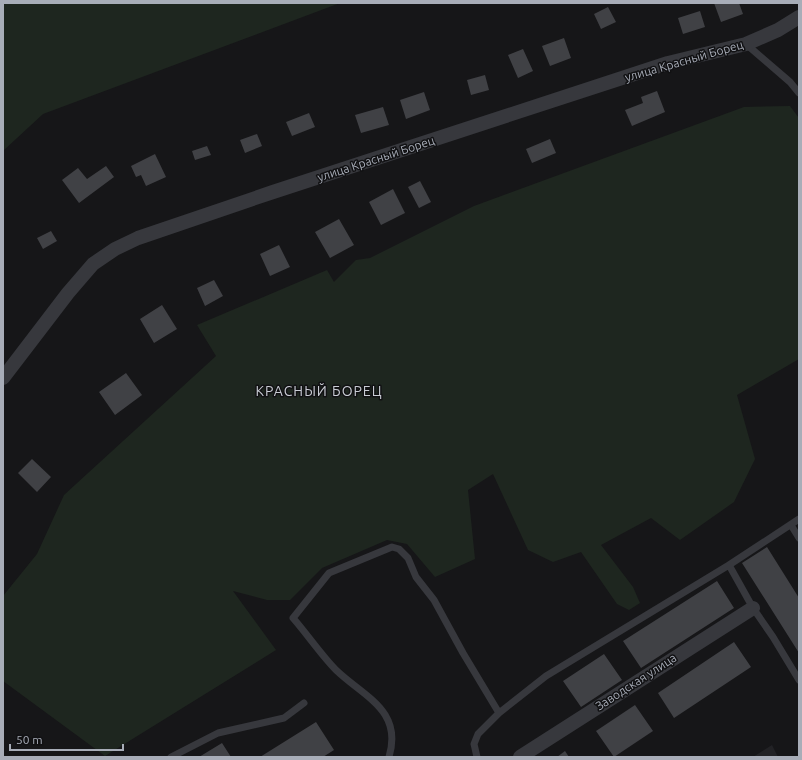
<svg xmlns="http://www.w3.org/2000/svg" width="802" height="760" viewBox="0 0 802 760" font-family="Ubuntu,sans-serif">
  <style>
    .built { fill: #222225 }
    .green { fill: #1e261f }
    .building { fill: #404145 }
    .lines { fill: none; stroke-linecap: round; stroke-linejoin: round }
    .service { stroke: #37383d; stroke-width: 7 }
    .minor { stroke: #37383d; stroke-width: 14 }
    .labels { text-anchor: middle; stroke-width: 3; stroke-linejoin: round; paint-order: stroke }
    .street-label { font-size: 12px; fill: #a8adb8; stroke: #111113 }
    .quarter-label { font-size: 14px; letter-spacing: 1px; fill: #c9ccd4; stroke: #111113 }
  </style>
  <rect width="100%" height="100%" fill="#161618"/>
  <path class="built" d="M 772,745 L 778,757 L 753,757 Z"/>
  <path class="green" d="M 3,3 L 340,3 L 43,114 L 3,151 Z
    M 790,106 L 799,118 L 799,359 L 737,395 L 755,459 L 734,502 L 680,540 L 651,518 L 601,545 L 633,587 L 640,603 L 629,610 L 617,604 L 581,552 L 553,562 L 528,550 L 493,474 L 468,490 L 475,559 L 435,577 L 407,544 L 387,540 L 322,568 L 290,600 L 267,600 L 233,591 L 276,650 L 105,756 L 3,681 L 3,596 L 37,554 L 64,495 L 216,356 L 197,325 L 327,270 L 334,282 L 356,260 L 370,258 L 474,206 L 744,107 Z"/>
  <path class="building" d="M 714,3 L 739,3 L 743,14 L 721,22 Z
    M 608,7 L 616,22 L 601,29 L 594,14 Z
    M 700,11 L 705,27 L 683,34 L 678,18 Z
    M 564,38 L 571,58 L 550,66 L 542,46 Z
    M 523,49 L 533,71 L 518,78 L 508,55 Z
    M 485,75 L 489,90 L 471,95 L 467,80 Z
    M 657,91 L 665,112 L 632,126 L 625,110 L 643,103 L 641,97 Z
    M 424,92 L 430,110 L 406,119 L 400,100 Z
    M 383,107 L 389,125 L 361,133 L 355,115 Z
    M 309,113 L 315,127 L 292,136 L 286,122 Z
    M 257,134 L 262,146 L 245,153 L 240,140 Z
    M 550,139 L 556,153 L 532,163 L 526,149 Z
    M 207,146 L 211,155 L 195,160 L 192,151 Z
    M 155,154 L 166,177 L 146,186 L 141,175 L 136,177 L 131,166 Z
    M 106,166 L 114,177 L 79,203 L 62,180 L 78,168 L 87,179 Z
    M 420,181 L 431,202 L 419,208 L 408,187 Z
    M 393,189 L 405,213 L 381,225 L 369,202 Z
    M 339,219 L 354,245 L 330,258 L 315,232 Z
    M 51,231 L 57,241 L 43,249 L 37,238 Z
    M 279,245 L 290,267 L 270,276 L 260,254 Z
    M 214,280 L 223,296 L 205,306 L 197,288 Z
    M 162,305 L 177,329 L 154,343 L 140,319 Z
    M 126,373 L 142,395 L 115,415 L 99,392 Z
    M 32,459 L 51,477 L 37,492 L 18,473 Z
    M 767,547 L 799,598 L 799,653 L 742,563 Z
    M 717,581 L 734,608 L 641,668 L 623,641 Z
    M 734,642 L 751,667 L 674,718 L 658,693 Z
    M 604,654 L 622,680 L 581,707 L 563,681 Z
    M 635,705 L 653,731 L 614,757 L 596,731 Z
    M 316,722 L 334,750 L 323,757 L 260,757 Z
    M 222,743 L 231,757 L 199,757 Z
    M 565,751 L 569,757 L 557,757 Z"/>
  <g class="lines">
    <path class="service" d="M 746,44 L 790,82 L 799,93
      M 799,519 L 729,565 L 753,608 L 773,637 L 799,680
      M 791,525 L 799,538
      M 499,713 L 546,676 L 729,565
      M 171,757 L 218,733 L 284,718 L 304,703
      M 389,757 C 403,710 364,697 336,670 C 322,656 307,634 293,618 L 329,573 L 392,547 L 399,549 L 408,558 L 416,577 L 434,600 L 463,653 L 499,713 L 478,734 L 474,744 L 477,757"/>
    <path class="minor" d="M 3,378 L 68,293 L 93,264 L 115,249 L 138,238 L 273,192 L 668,63 L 746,44 L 778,30 L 799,17
      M 520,757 L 753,608"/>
  </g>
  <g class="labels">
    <g class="street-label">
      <text transform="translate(684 61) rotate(-16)" y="4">улица Красный Борец</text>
      <text transform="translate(376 159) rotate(-18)" y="4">улица Красный Борец</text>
      <text transform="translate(636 682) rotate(-33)" y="4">Заводская улица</text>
    </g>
    <g class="quarter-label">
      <text x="319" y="396">КРАСНЫЙ БОРЕЦ</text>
    </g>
  </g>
  <rect width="802" height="760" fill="none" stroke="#a8adb8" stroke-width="8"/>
  <path d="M10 744v6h113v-6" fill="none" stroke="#a8adb8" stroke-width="2"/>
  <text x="16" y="744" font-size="12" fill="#a8adb8" stroke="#111113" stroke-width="3" paint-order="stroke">50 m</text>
</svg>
